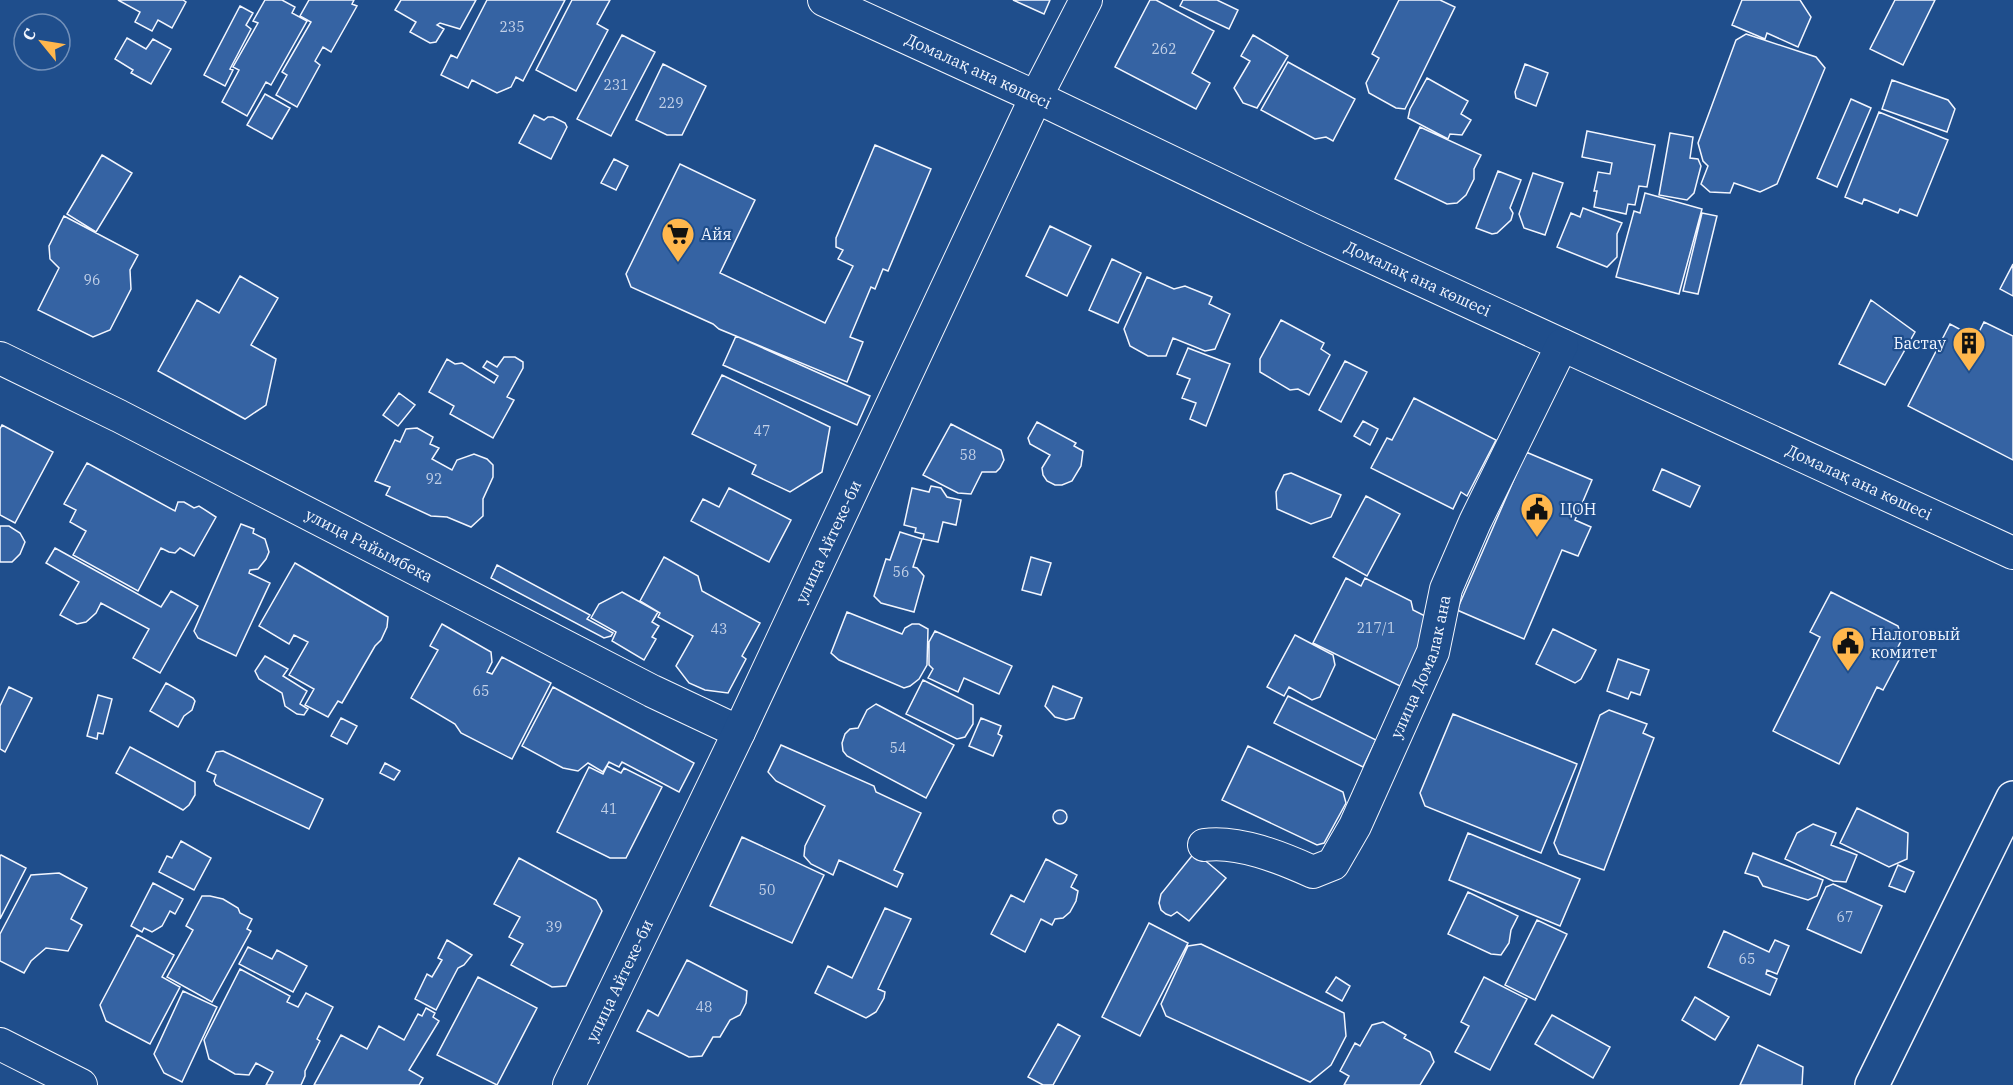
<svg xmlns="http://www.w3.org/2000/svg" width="2013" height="1085" viewBox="0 0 2013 1085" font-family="'IBM Plex Serif',serif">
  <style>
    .building { fill: #3563a3; stroke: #f2f6ff; stroke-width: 1.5 }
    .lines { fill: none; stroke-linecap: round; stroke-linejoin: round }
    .street-casing { stroke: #f2f6ff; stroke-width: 34 }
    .secondary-casing { stroke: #f2f6ff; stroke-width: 36 }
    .street { stroke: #1f4e8c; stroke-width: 32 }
    .secondary { stroke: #1f4e8c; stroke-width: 33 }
    .labels { text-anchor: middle; stroke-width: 4.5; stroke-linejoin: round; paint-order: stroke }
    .number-label { font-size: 14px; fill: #c3d1e8 }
    .street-label { font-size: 16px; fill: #f2f6ff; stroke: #1f4e8c }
    .poi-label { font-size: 16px; fill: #f2f6ff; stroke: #1f4e8c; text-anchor: start }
  </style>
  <rect width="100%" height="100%" fill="#1f4e8c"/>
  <path class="building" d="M 118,0 L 183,0 L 186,2 L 172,28 L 158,20 L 152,31 L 135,22 L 140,12 Z
    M 265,0 L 282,0 L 295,7 L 292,13 L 307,21 L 271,85 L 266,82 L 247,116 L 222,102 L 239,70 L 233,67 L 258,23 L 253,21 Z
    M 309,0 L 354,0 L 352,4 L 357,6 L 331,52 L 323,47 L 315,61 L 320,65 L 297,107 L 276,95 L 287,75 L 282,72 L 311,22 L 300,16 Z
    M 401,0 L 476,0 L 460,29 L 440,23 L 437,25 L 444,29 L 436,42 L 430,43 L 410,32 L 416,22 L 395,10 Z
    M 487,0 L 565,0 L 523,81 L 516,77 L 511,87 L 497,93 L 472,80 L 468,88 L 441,75 L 451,55 L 457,58 Z
    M 572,0 L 610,0 L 597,24 L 608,30 L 576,91 L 536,70 Z
    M 1013,0 L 1050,0 L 1044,14 Z
    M 1150,0 L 1156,0 L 1214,31 L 1192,73 L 1210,83 L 1196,109 L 1115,67 Z
    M 1183,0 L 1217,0 L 1238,10 L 1229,29 L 1180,6 Z
    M 1399,0 L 1440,0 L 1455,7 L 1405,109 L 1396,108 L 1369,93 L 1366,83 L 1379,58 L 1372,54 Z
    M 1742,0 L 1800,0 L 1811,17 L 1798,47 L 1767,33 L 1765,39 L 1732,25 Z
    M 1895,0 L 1935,0 L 1903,65 L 1870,49 Z
    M 240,6 L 253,13 L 246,25 L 251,29 L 230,69 L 233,70 L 225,86 L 204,75 Z
    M 1746,34 L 1816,57 L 1825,68 L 1777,184 L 1760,192 L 1734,183 L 1730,193 L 1710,192 L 1701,184 L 1708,166 L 1703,161 L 1698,143 L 1736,40 Z
    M 622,35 L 655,52 L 611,136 L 577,119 Z
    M 1253,35 L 1288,56 L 1257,108 L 1243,103 L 1234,88 L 1250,61 L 1241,56 Z
    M 127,38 L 146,49 L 153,39 L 171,49 L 151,84 L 131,73 L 133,70 L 115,59 Z
    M 1288,62 L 1355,99 L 1333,141 L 1326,137 L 1315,139 L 1261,110 Z
    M 663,64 L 706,86 L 682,135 L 667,135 L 636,120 Z
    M 1525,64 L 1548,73 L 1536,106 L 1516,98 L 1515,92 Z
    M 1427,78 L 1468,101 L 1461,114 L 1471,120 L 1462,135 L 1450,134 L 1448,139 L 1408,118 L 1410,109 Z
    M 1892,80 L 1948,100 L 1955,109 L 1947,132 L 1882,109 Z
    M 265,94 L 290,108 L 272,139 L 247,125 Z
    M 1851,99 L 1871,108 L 1837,187 L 1817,178 Z
    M 1879,112 L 1948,140 L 1917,216 L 1900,209 L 1898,213 L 1864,199 L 1862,204 L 1845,197 Z
    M 534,115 L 544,120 L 548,117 L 553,117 L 565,123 L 567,127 L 551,159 L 519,143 Z
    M 1420,127 L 1481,155 L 1474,169 L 1474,179 L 1466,195 L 1457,203 L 1447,204 L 1395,179 Z
    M 1587,131 L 1655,145 L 1647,187 L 1639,186 L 1635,205 L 1628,204 L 1626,214 L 1594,207 L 1597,191 L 1594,191 L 1598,172 L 1610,174 L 1612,163 L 1582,157 Z
    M 1670,133 L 1693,137 L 1690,158 L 1698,159 L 1701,166 L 1694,193 L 1687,200 L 1659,195 Z
    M 875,145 L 931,169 L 888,271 L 883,269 L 875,289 L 871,287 L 850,337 L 863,342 L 847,382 L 719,329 L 713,324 L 631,287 L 626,274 L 680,164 L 755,200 L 720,273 L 825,323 L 853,266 L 838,259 L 843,250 L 836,247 L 836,238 Z
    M 102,155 L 132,173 L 96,232 L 67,214 Z
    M 614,159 L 628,166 L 616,190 L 601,183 Z
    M 1498,171 L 1521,180 L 1510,208 L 1513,213 L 1511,220 L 1497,233 L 1492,234 L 1476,228 Z
    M 1533,173 L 1563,183 L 1545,235 L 1524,228 L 1519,214 Z
    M 1645,193 L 1702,209 L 1679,294 L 1616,277 L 1634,211 L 1640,213 Z
    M 1583,208 L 1622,223 L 1617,234 L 1617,257 L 1607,267 L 1557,247 L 1571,213 L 1580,217 Z
    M 1702,213 L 1717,216 L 1698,294 L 1683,291 Z
    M 64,216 L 138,255 L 130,270 L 131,289 L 110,330 L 93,337 L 38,310 L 59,268 L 50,259 L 49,246 Z
    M 1050,226 L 1091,246 L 1067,296 L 1026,276 Z
    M 1112,259 L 1141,273 L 1118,323 L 1089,310 Z
    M 2013,264 L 2013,296 L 2000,289 Z
    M 240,276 L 278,298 L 251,345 L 276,359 L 266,405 L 245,419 L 158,371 L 197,300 L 219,313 Z
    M 1147,277 L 1174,289 L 1185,286 L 1212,297 L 1209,304 L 1230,314 L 1215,349 L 1205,351 L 1173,338 L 1166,356 L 1148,356 L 1130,346 L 1124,329 Z
    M 1871,300 L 1915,332 L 1885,385 L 1839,364 Z
    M 1281,320 L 1324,343 L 1321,349 L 1330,355 L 1309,395 L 1298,389 L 1290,390 L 1260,372 L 1260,359 Z
    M 1984,322 L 2013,336 L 2013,460 L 1908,406 L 1950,324 L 1976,338 Z
    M 736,336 L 870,396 L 857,425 L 723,365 Z
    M 1188,348 L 1230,364 L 1206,426 L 1190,419 L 1196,403 L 1182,398 L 1190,379 L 1177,374 Z
    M 504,357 L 515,357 L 523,362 L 523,368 L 507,397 L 514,400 L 493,438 L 450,414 L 454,406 L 429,392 L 447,359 L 455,364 L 462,363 L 494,383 L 498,376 L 483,367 L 487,361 L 497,367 Z
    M 1345,361 L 1367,372 L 1341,422 L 1319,410 Z
    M 722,375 L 830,427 L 822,472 L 790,492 L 752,474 L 756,465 L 692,434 Z
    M 399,393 L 415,405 L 398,426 L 383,415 Z
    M 1414,398 L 1496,440 L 1467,496 L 1461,492 L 1453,509 L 1371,468 L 1387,438 L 1392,440 Z
    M 1363,421 L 1378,429 L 1370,445 L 1354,436 Z
    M 1037,422 L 1076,443 L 1074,446 L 1083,451 L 1081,466 L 1072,481 L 1062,485 L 1055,485 L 1047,481 L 1043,475 L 1042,468 L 1050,455 L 1030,444 L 1028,438 Z
    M 951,424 L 1001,450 L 1004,460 L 1000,468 L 996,472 L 982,472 L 971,494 L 958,493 L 923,475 Z
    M 2,425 L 53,452 L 15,523 L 0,515 L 0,429 Z
    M 417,428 L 433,437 L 430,444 L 439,448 L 432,459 L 452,470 L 457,460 L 474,454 L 487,459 L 493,465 L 493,477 L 483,499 L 483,516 L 471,527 L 447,517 L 431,516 L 386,495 L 390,487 L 375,481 L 395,440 L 400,442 L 406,429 Z
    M 1526,452 L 1592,480 L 1575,520 L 1591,527 L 1578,556 L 1562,550 L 1524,639 L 1457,610 Z
    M 87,463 L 175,511 L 178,502 L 184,502 L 194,508 L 199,506 L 216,517 L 194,556 L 180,548 L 175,553 L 169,552 L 161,548 L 138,591 L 73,555 L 86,531 L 70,522 L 76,510 L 64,504 Z
    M 1662,469 L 1700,486 L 1690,507 L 1653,490 Z
    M 1291,473 L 1341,495 L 1331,517 L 1311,524 L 1277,509 L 1276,492 L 1284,475 Z
    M 931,486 L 941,488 L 947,497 L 961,500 L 956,525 L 943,522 L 938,542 L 923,539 L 924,534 L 915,532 L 916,528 L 904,525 L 912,488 L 929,492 Z
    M 729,488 L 791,520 L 769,562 L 691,521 L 703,499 L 719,507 Z
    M 1366,496 L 1400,514 L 1367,576 L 1333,557 Z
    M 241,524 L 254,529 L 253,533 L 265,539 L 269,552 L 266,559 L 258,569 L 250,570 L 249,573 L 270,583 L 236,656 L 198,638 L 194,631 Z
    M 0,526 L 9,526 L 20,533 L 25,542 L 20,554 L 12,562 L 0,562 Z
    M 900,532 L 922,539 L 913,567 L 917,568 L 924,576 L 914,612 L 881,603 L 874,596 L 886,559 L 890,560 Z
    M 55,548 L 161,607 L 171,591 L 198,606 L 160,673 L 133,658 L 149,629 L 101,603 L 96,613 L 86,622 L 77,624 L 60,615 L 79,582 L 46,563 Z
    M 664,557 L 698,576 L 702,591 L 760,623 L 742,656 L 746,659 L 728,693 L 705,690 L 689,683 L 676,666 L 693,636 L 658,617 L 660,613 L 640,601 Z
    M 1031,557 L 1051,563 L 1041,595 L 1022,590 Z
    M 295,563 L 388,617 L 387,627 L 381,640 L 375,646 L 342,703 L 338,701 L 328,717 L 305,705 L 314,689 L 289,675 L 308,642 L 294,635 L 289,644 L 259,626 Z
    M 497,565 L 590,615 L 587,619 L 613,633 L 611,636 L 604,638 L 491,578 Z
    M 1346,578 L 1361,586 L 1365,578 L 1411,601 L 1413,610 L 1435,621 L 1402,687 L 1313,643 Z
    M 622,592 L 658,612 L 652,622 L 659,626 L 652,637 L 656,639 L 644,660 L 612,641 L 616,632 L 591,618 L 599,604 Z
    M 1831,592 L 1898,626 L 1902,639 L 1895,653 L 1901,656 L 1883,690 L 1877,687 L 1839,764 L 1773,731 L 1820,637 L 1810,632 Z
    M 847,612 L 902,634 L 905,628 L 912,624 L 919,624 L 928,629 L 927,665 L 919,679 L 910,686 L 904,688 L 839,660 L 831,653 Z
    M 442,624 L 491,652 L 492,662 L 487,672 L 492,674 L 502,657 L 551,683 L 512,759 L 461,733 L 455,724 L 411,698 L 438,650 L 430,646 Z
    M 1553,629 L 1596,650 L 1581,679 L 1575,683 L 1536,664 Z
    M 935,631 L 1012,666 L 999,694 L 964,678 L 958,692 L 928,678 L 933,669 L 929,665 L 929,642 Z
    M 1295,635 L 1333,655 L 1335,665 L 1320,697 L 1312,700 L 1289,687 L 1284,696 L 1267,687 Z
    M 265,656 L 288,669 L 283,676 L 307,691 L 300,704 L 308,709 L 304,715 L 297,714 L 285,706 L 282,693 L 259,679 L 255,671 Z
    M 1618,659 L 1649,670 L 1640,695 L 1631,692 L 1628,699 L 1607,691 Z
    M 923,680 L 973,705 L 973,724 L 965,737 L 957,739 L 906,714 Z
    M 166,683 L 193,698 L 195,701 L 192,710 L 184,716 L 178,727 L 150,711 Z
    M 1053,686 L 1082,698 L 1074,718 L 1066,720 L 1055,717 L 1045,706 Z
    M 9,687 L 32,698 L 5,752 L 0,749 L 0,706 Z
    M 553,687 L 694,763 L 679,792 L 622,762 L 619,767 L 609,762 L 603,772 L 588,763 L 578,771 L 563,768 L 522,746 Z
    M 98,695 L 112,699 L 103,734 L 98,733 L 97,739 L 87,736 Z
    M 1288,696 L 1376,740 L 1363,767 L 1274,723 Z
    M 876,704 L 954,745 L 926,798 L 847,756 L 843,751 L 842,743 L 845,734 L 850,729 L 858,728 L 867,710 Z
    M 1609,710 L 1647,724 L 1643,733 L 1654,738 L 1604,870 L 1559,854 L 1554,843 L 1600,715 Z
    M 1453,714 L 1577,764 L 1541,853 L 1425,806 L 1420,793 Z
    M 341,718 L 357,726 L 347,744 L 331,736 Z
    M 981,718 L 1001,726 L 998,734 L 1002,736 L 993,756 L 969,746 Z
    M 781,745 L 874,786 L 876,792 L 921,813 L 894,870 L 903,874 L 897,887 L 839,860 L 833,875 L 811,864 L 804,856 L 805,846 L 825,806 L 776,781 L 768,772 Z
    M 1248,746 L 1343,792 L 1346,803 L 1324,843 L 1317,845 L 1222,800 Z
    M 130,747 L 195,782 L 195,795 L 189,805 L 183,810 L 116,773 Z
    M 223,751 L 323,799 L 309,829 L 216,785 L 214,781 L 216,775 L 207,771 L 216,752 Z
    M 385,763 L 400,771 L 394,780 L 380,773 Z
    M 607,766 L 621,773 L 624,768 L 662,787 L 626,858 L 610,858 L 557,832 L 589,767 L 603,774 Z
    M 1857,808 L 1908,833 L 1907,859 L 1889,867 L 1840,843 Z
    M1053 817a7 7 0 1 1 14 0a7 7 0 1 1-14 0Z
    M 1813,824 L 1836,833 L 1831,845 L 1857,855 L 1846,882 L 1833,881 L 1785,859 L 1797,833 Z
    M 1468,833 L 1580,879 L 1560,926 L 1449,880 Z
    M 742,837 L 824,875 L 792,943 L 710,906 Z
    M 181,841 L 211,858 L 194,890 L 159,872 L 167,856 L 172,858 Z
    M 1195,852 L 1226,878 L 1189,921 L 1177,912 L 1171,916 L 1166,914 L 1161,910 L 1159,903 L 1161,894 Z
    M 1753,853 L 1823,880 L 1817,896 L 1808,900 L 1763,886 L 1758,877 L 1745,873 Z
    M 1,855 L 26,868 L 0,919 L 0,856 Z
    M 519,858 L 596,900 L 602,911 L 566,986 L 552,987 L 511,965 L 523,944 L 509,937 L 520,917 L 494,904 Z
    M 1046,859 L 1077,875 L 1071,887 L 1078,891 L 1076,901 L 1070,912 L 1063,918 L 1055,919 L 1052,925 L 1041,919 L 1025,952 L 991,934 L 1011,895 L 1024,902 Z
    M 1898,865 L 1914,872 L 1905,892 L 1889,886 Z
    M 59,873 L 87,888 L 71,919 L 82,925 L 68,951 L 46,948 L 31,961 L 24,973 L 0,961 L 0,934 L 31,875 Z
    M 153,883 L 183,899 L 175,914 L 170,911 L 162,926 L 152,932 L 144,928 L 142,932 L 131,926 Z
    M 1833,884 L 1882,906 L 1861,953 L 1807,929 L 1826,887 Z
    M 1468,892 L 1518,916 L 1511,930 L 1509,943 L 1501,955 L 1491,954 L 1448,934 Z
    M 202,896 L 210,896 L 223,899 L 238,908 L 240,913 L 252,919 L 247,929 L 251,931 L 212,1002 L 167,977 L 193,930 L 186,926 Z
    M 885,908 L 911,919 L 878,989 L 885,992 L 884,998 L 876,1012 L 866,1018 L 815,993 L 828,966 L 852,978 Z
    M 1537,920 L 1567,934 L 1535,1000 L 1505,985 Z
    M 1149,923 L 1188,943 L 1140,1036 L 1102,1017 Z
    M 1724,931 L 1769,952 L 1775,940 L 1789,946 L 1777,974 L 1767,970 L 1766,974 L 1777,979 L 1770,995 L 1708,967 Z
    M 137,935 L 174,955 L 162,977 L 180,987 L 150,1044 L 106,1021 L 100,1005 Z
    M 447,940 L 472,955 L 464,965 L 458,968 L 436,1010 L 415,999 L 427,974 L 432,977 L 442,960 L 438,958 Z
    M 1201,944 L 1344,1013 L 1346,1036 L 1331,1065 L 1310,1082 L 1166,1016 L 1161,1004 L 1188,946 Z
    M 248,947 L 272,959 L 277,950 L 307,966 L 293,992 L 239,964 Z
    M 687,960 L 747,991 L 746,1003 L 740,1015 L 730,1020 L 720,1037 L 713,1037 L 702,1056 L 689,1057 L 637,1031 L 648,1010 L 658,1016 Z
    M 240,969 L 290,996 L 287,1002 L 298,1007 L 306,993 L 333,1007 L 317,1039 L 320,1041 L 305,1071 L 305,1076 L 301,1085 L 266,1085 L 273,1072 L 256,1063 L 249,1075 L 235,1074 L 209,1059 L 204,1040 Z
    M 478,977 L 537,1008 L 497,1085 L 437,1055 Z
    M 1336,977 L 1350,986 L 1342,1001 L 1326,992 Z
    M 1484,977 L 1527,999 L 1490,1070 L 1455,1052 L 1469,1026 L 1461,1022 Z
    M 183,991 L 217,1007 L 182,1082 L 164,1073 L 154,1054 Z
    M 1695,997 L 1729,1017 L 1715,1040 L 1682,1020 Z
    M 426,1008 L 435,1013 L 433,1017 L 439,1021 L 409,1070 L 423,1078 L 419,1085 L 314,1085 L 341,1035 L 367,1049 L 379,1026 L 404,1040 L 418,1014 L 422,1016 Z
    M 1552,1015 L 1610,1047 L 1593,1078 L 1535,1044 Z
    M 1383,1022 L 1406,1035 L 1404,1038 L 1430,1052 L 1434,1062 L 1420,1085 L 1344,1085 L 1349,1076 L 1340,1071 L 1355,1043 L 1360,1046 L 1372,1025 Z
    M 1058,1024 L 1080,1036 L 1053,1085 L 1043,1085 L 1028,1077 Z
    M 1758,1045 L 1803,1067 L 1802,1085 L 1740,1085 Z"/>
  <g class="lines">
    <defs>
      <g id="street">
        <path id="s1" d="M 824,0 L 1036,97 L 1311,229 L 2013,553"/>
        <path id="s2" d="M 0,358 L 119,416 L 652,691 L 739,732"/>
        <path id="s3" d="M 1204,845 C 1238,840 1282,858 1313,872 L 1333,864 L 1355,826 L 1433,652 L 1446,589 L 1475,522 L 1562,345"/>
        <path d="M 0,1044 L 81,1085"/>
        <path id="s4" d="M 569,1085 L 739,732 L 1036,97 L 1086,0"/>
      </g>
      <path id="secondary" d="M 1872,1085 L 2013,798"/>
    </defs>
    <use href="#street" class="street-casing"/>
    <use href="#secondary" class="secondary-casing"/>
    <use href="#street" class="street"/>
    <use href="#secondary" class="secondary"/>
  </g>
  <defs>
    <symbol id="supermarket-pin" viewBox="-11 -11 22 30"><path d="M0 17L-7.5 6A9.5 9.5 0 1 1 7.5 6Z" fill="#ffb74d" stroke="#1f4e8c"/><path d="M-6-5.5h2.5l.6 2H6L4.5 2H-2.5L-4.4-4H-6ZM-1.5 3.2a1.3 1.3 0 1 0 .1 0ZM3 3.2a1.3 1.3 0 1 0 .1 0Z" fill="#111"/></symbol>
    <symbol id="building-pin" viewBox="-11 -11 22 30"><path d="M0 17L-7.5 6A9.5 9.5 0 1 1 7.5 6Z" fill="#ffb74d" stroke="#1f4e8c"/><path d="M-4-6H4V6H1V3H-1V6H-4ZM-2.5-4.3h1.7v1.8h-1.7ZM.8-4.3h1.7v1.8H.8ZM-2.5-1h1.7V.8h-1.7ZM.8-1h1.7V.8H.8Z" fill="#111"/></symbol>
    <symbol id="civic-pin" viewBox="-11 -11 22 30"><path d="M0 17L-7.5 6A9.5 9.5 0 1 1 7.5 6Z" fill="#ffb74d" stroke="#1f4e8c"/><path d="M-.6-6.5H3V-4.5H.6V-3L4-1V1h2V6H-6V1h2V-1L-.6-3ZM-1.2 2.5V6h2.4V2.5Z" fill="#111"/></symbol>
  </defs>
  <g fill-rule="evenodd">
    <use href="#supermarket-pin" x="659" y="215" width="38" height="52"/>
    <use href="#building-pin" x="1950" y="324" width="38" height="52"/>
    <use href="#civic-pin" x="1518" y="490" width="38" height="52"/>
    <use href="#civic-pin" x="1829" y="624" width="38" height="52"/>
  </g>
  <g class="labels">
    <g class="number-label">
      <text x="512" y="32">235</text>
      <text x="1164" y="54">262</text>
      <text x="616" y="90">231</text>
      <text x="671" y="108">229</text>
      <text x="92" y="285">96</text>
      <text x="762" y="436">47</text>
      <text x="968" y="460">58</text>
      <text x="434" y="484">92</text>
      <text x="901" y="577">56</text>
      <text x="1376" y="633">217/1</text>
      <text x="719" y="634">43</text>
      <text x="481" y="696">65</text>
      <text x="898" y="753">54</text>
      <text x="609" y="814">41</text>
      <text x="767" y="895">50</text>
      <text x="1845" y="922">67</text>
      <text x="554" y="932">39</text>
      <text x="1747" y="964">65</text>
      <text x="704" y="1012">48</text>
    </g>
    <g class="street-label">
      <text dy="6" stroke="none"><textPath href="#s1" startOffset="170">Домалақ ана көшесі</textPath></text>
      <text dy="6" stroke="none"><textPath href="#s1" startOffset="656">Домалақ ана көшесі</textPath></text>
      <text dy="6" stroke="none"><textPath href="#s1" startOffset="1142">Домалақ ана көшесі</textPath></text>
      <text dy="6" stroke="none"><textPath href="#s4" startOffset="602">улица Айтеке-би</textPath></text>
      <text dy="6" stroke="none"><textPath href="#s2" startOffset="414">улица Райымбека</textPath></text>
      <text dy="6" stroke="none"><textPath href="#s3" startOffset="352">улица Домалак ана</textPath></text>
      <text dy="6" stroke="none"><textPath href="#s4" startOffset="116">улица Айтеке-би</textPath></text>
    </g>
    <g class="poi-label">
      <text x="701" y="240">Айя</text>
      <text x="1946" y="349" text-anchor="end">Бастау</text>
      <text x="1560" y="515">ЦОН</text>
      <text x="1871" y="640">Налоговый<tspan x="1871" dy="18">комитет</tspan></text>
    </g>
  </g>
  <g transform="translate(42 42) rotate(300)"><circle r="28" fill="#1f4e8c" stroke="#7391ba" stroke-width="1.5"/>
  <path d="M0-4.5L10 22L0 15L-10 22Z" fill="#ffb74d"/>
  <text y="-9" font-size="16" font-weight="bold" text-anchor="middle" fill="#f2f6ff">С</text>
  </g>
</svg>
